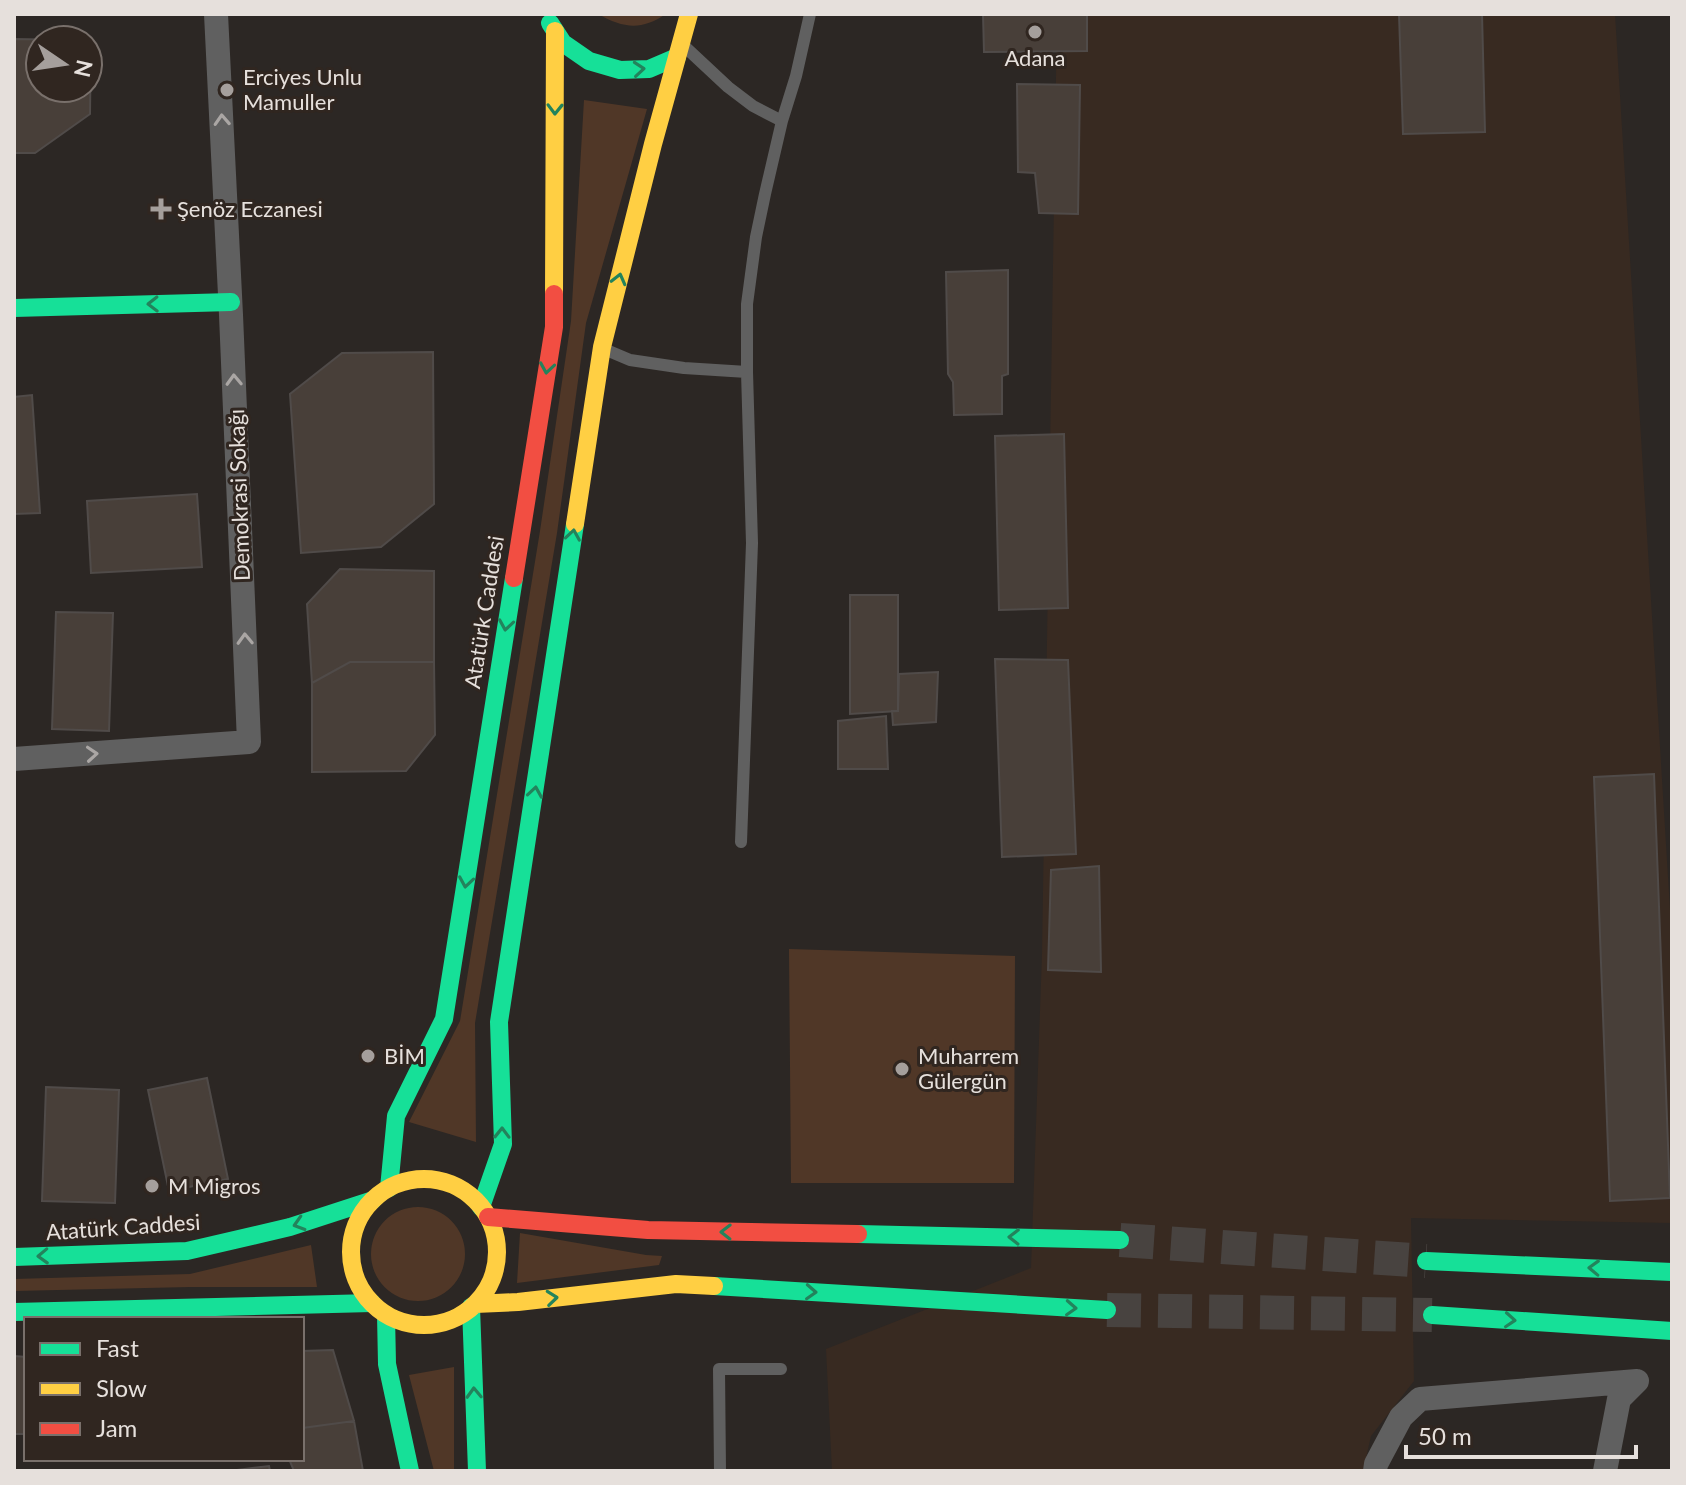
<svg xmlns="http://www.w3.org/2000/svg" width="1686" height="1485" viewBox="0 0 1686 1485" font-family="Lato,sans-serif">
  <style>
    .built { fill: #382a21 }
    .green { fill: #503727 }
    .building { fill: #483f39; stroke: #504b49; stroke-width: 2 }
    .lines { fill: none; stroke-linecap: round; stroke-linejoin: round }
    .secondary-tunnel { stroke: #484340; stroke-width: 34; stroke-dasharray: 34 17; stroke-linecap: butt }
    .lane { stroke: #606060; stroke-width: 12 }
    .street { stroke: #606060; stroke-width: 24 }
    .fast { stroke: #16e098; stroke-width: 18 }
    .slow { stroke: #ffcf43; stroke-width: 18 }
    .jam { stroke: #f24e42; stroke-width: 18 }
    .oneway { stroke: #23835c }
    .oneway2 { stroke: #aaa6a4 }
    .poi-dot { fill: #a59f9c; stroke: #302620; stroke-width: 3 }
    .labels { text-anchor: middle; stroke-width: 6; stroke-linejoin: round; paint-order: stroke }
    .poi-label { font-size: 22px; fill: #e6e0dc; stroke: #302620; text-anchor: start }
    .street-label { font-size: 22px; fill: #e6e0dc; stroke: #302620 }
  </style>
  <rect width="100%" height="100%" fill="#2c2724"/>
  <path class="built" d="M 1057,14 L 1615,14 L 1672,942 L 1672,1223 L 1411,1218 L 1414,1381 L 1371,1436 L 1363,1471 L 832,1471 L 826,1349 L 1031,1268 L 1042,954 Z"/>
  <path class="green" d="M 598,14 L 666,14 C 641,31 623,28 598,14 Z
    M 584,100 L 647,109 L 586,323 L 557,533 L 475,1023 L 476,1142 L 409,1122 L 460,1021 L 540,531 L 571,321 Z
    M 789,949 L 1015,956 L 1014,1183 L 791,1183 Z
    M371 1254a47 47 0 1 1 94 0a47 47 0 1 1-94 0Z
    M 520,1233 L 646,1255 L 662,1256 L 659,1265 L 517,1283 Z
    M 311,1245 L 317,1287 L 190,1287 L 14,1291 L 14,1279 L 190,1274 Z
    M 454,1367 L 454,1471 L 434,1471 L 409,1375 Z"/>
  <path class="building" d="M 983,14 L 1087,14 L 1087,51 L 984,52 Z
    M 1399,14 L 1482,14 L 1485,132 L 1403,134 Z
    M 14,39 L 77,40 L 40,40 L 40,88 L 88,88 L 88,40 L 91,40 L 90,114 L 35,153 L 14,153 Z
    M 1017,84 L 1080,85 L 1078,214 L 1039,213 L 1035,173 L 1018,172 Z
    M 1008,270 L 1008,374 L 1002,376 L 1002,414 L 954,415 L 953,382 L 948,374 L 946,272 Z
    M 433,352 L 434,504 L 381,547 L 301,553 L 290,394 L 342,353 Z
    M 32,395 L 40,513 L 14,514 L 14,397 Z
    M 1064,434 L 1068,608 L 999,610 L 995,436 Z
    M 197,494 L 202,567 L 91,573 L 87,501 Z
    M 340,569 L 434,571 L 434,662 L 350,662 L 312,683 L 307,604 Z
    M 850,595 L 898,595 L 898,711 L 850,714 Z
    M 56,612 L 113,613 L 109,731 L 52,729 Z
    M 995,659 L 1068,660 L 1076,854 L 1002,857 Z
    M 350,662 L 434,662 L 435,735 L 406,771 L 312,772 L 312,683 Z
    M 938,672 L 936,722 L 893,725 L 892,711 L 898,711 L 899,674 Z
    M 886,716 L 888,769 L 838,769 L 838,721 Z
    M 1654,774 L 1670,1198 L 1610,1201 L 1594,777 Z
    M 1099,866 L 1101,972 L 1048,970 L 1051,870 Z
    M 207,1078 L 228,1179 L 169,1191 L 148,1090 Z
    M 46,1087 L 119,1090 L 115,1203 L 42,1201 Z
    M 333,1350 L 354,1421 L 302,1428 L 302,1351 Z
    M 14,1356 L 26,1357 L 26,1434 L 14,1434 Z
    M 354,1421 L 363,1471 L 294,1471 L 289,1459 L 302,1459 L 302,1428 Z
    M 269,1466 L 270,1471 L 229,1471 Z"/>
  <g class="lines">
    <path class="secondary-tunnel" d="M 1120,1240 L 1426,1261
      M 1107,1310 L 1432,1315"/>
    <path class="lane" d="M 683,45 L 728,87 L 753,106 L 782,121
      M 604,349 L 630,360 L 684,368 L 747,372
      M 741,842 L 752,543 L 747,372 L 747,304 L 756,237 L 765,194 L 782,121 L 796,76 L 810,14
      M 720,1471 L 719,1369 L 781,1369"/>
    <path class="street" d="M 14,759 L 249,742 L 231,315 L 216,14
      M 1375,1471 L 1376,1464 L 1401,1417 L 1420,1399 L 1637,1381
      M 1605,1471 L 1619,1399 L 1637,1381"/>
    <path class="fast" d="M 550,23 L 563,43 L 589,61 L 620,70 L 649,69 L 677,57
      M 14,308 L 231,302
      M 389,1188 L 396,1116 L 444,1019 L 514,578
      M 481,1207 L 503,1144 L 499,1022 L 575,524
      M 858,1234 L 1120,1240
      M 14,1257 L 187,1251 L 290,1227 L 373,1200
      M 1426,1261 L 1672,1272
      M 714,1286 L 1107,1310
      M 471,1307 L 477,1471
      M 14,1312 L 372,1303
      M 386,1315 L 387,1364 L 410,1471
      M 1432,1315 L 1672,1331"/>
    <path class="slow" d="M 554,294 L 555,31
      M 575,524 L 602,347 L 653,144 L 689,14
      M351 1252a73 73 0 1 1 146 0a73 73 0 1 1-146 0Z
      M 475,1304 L 518,1302 L 676,1284 L 714,1286"/>
    <path class="jam" d="M 514,578 L 554,327 L 554,294
      M 488,1217 L 648,1230 L 858,1234"/>
  </g>
  <defs><path id="oneway-chevron" d="M-2-3.5L2.5 0L-2 3.5" fill="none" stroke-width="1.6" stroke-linecap="round" stroke-linejoin="round" transform="scale(2)"/></defs>
  <g class="oneway">
    <use href="#oneway-chevron" transform="translate(639 69) rotate(-5)"/>
    <use href="#oneway-chevron" transform="translate(555 109) rotate(91)"/>
    <use href="#oneway-chevron" transform="translate(619 279) rotate(-76)"/>
    <use href="#oneway-chevron" transform="translate(153 304) rotate(179)"/>
    <use href="#oneway-chevron" transform="translate(547 368) rotate(99)"/>
    <use href="#oneway-chevron" transform="translate(573 535) rotate(-81)"/>
    <use href="#oneway-chevron" transform="translate(506 625) rotate(99)"/>
    <use href="#oneway-chevron" transform="translate(535 792) rotate(-81)"/>
    <use href="#oneway-chevron" transform="translate(466 882) rotate(99)"/>
    <use href="#oneway-chevron" transform="translate(502 1133) rotate(-89)"/>
    <use href="#oneway-chevron" transform="translate(299 1224) rotate(163)"/>
    <use href="#oneway-chevron" transform="translate(726 1232) rotate(-179)"/>
    <use href="#oneway-chevron" transform="translate(1014 1237) rotate(-179)"/>
    <use href="#oneway-chevron" transform="translate(43 1256) rotate(178)"/>
    <use href="#oneway-chevron" transform="translate(1594 1268) rotate(-178)"/>
    <use href="#oneway-chevron" transform="translate(811 1292) rotate(3)"/>
    <use href="#oneway-chevron" transform="translate(552 1298) rotate(-6)"/>
    <use href="#oneway-chevron" transform="translate(1071 1308) rotate(3)"/>
    <use href="#oneway-chevron" transform="translate(1510 1320) rotate(4)"/>
    <use href="#oneway-chevron" transform="translate(474 1393) rotate(-92)"/>
  </g>
  <g class="oneway2">
    <use href="#oneway-chevron" transform="translate(222 120) rotate(-93)"/>
    <use href="#oneway-chevron" transform="translate(234 380) rotate(-92)"/>
    <use href="#oneway-chevron" transform="translate(245 639) rotate(-92)"/>
    <use href="#oneway-chevron" transform="translate(92 754) rotate(-4)"/>
  </g>
  <g class="poi-dot">
    <circle cx="1035" cy="32" r="8"/>
    <circle cx="227" cy="90" r="8"/>
    <path d="M157 197h8v8h8v8h-8v8h-8v-8h-8v-8h8z"/>
    <circle cx="368" cy="1056" r="8"/>
    <circle cx="902" cy="1069" r="8"/>
    <circle cx="152" cy="1186" r="8"/>
  </g>
  <g class="labels">
    <g class="poi-label">
      <text x="1035" y="66" text-anchor="middle">Adana</text>
      <text x="243" y="85">Erciyes Unlu<tspan x="243" dy="25">Mamuller</tspan></text>
      <text x="177" y="217">Şenöz Eczanesi</text>
      <text x="384" y="1064">BİM</text>
      <text x="918" y="1064">Muharrem<tspan x="918" dy="25">Gülergün</tspan></text>
      <text x="168" y="1194">M Migros</text>
    </g>
    <g class="street-label">
      <text transform="translate(239 495) rotate(-92)" y="8">Demokrasi Sokağı</text>
      <text transform="translate(484 612) rotate(-81)" y="8">Atatürk Caddesi</text>
      <text transform="translate(123 1227) rotate(-4)" y="8">Atatürk Caddesi</text>
    </g>
  </g>
  <rect width="1686" height="1485" fill="none" stroke="#e6e0dc" stroke-width="32"/>
  <rect x="24" y="1317" width="280" height="144" fill="#302620" stroke="#79706b" stroke-width="2"/>
  <rect x="40" y="1343" width="40" height="12" fill="#16e098" stroke="#79706b" stroke-width="2"/>
  <text x="96" y="1357" font-size="24" fill="#e6e0dc">Fast</text>
  <rect x="40" y="1383" width="40" height="12" fill="#ffcf43" stroke="#79706b" stroke-width="2"/>
  <text x="96" y="1397" font-size="24" fill="#e6e0dc">Slow</text>
  <rect x="40" y="1423" width="40" height="12" fill="#f24e42" stroke="#79706b" stroke-width="2"/>
  <text x="96" y="1437" font-size="24" fill="#e6e0dc">Jam</text>
  <g transform="translate(64 64) rotate(103)"><circle r="38" fill="#302620" stroke="#79706b" stroke-width="2"/>
  <path d="M0-6L14 30L0 20L-14 30Z" fill="#a59f9c"/>
  <text y="-12" font-size="22" font-weight="bold" text-anchor="middle" fill="#e6e0dc">N</text>
  </g>
  <path d="M1406 1445v12h230v-12" fill="none" stroke="#e6e0dc" stroke-width="4"/>
  <text x="1418" y="1445" font-size="24" fill="#e6e0dc" stroke="#302620" stroke-width="6" paint-order="stroke">50 m</text>
</svg>
